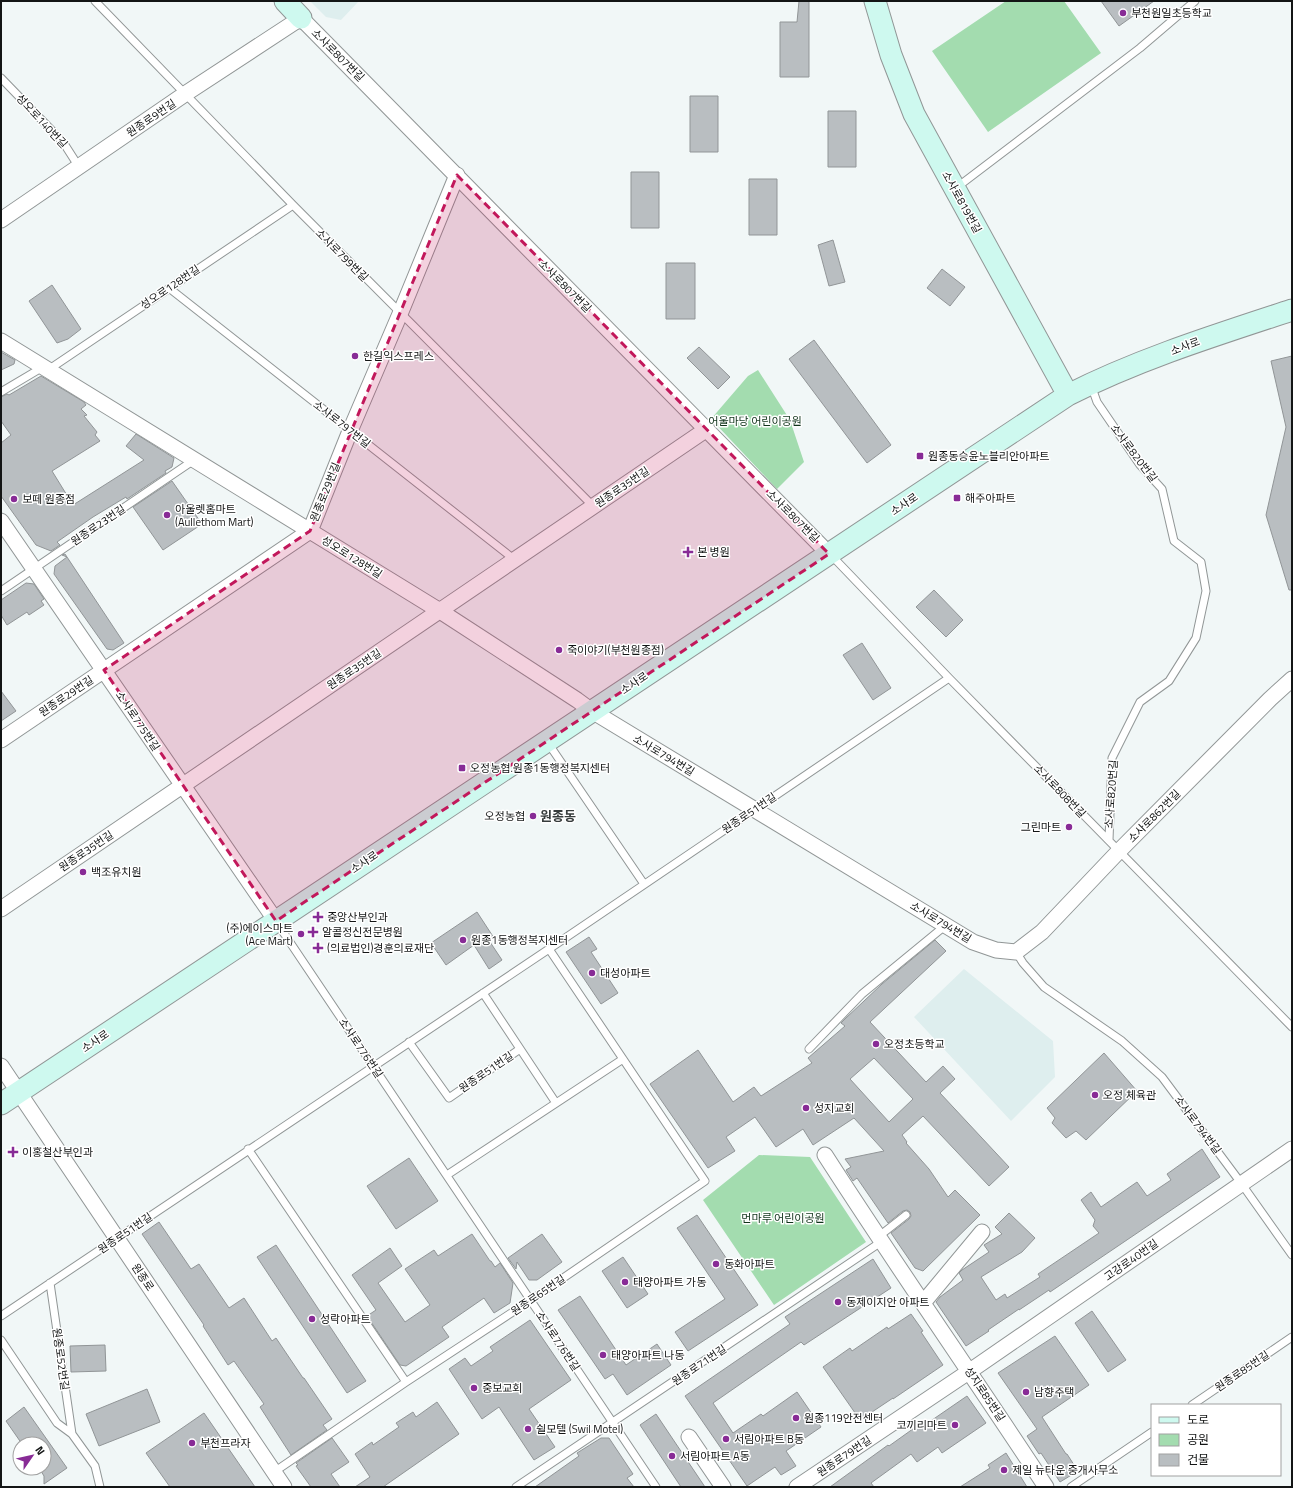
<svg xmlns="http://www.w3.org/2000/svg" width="1293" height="1488" viewBox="0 0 1293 1488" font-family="'Titillium Web','Noto Sans KR',sans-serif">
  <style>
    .built { fill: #deeeee }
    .green { fill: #a3dcaf }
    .building { fill: #b9bec1; stroke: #919597; fill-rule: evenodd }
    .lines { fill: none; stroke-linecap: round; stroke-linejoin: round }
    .lane-casing { stroke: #919696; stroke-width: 9 }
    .street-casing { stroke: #919696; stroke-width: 17 }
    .secondary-casing { stroke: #919696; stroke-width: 23 }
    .lane { stroke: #fff; stroke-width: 7 }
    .street { stroke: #fff; stroke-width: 15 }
    .secondary { stroke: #cef9ef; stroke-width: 21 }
    .marked { fill: #c2185b; fill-opacity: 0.2; stroke: #c2185b; stroke-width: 3; stroke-dasharray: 8 5; stroke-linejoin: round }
    .poi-dot { fill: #882b96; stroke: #fff; stroke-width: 1.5 }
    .labels { text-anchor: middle; stroke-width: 3; stroke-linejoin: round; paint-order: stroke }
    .poi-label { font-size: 11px; fill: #131515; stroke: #fff; text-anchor: start }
    .street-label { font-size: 11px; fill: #131515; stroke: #fff }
    .park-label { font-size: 11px; fill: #10331a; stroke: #fff }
    .quarter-label { font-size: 13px; font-weight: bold; fill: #373c3c; stroke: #fff }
  </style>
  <rect width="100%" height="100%" fill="#f1f7f7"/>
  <path class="built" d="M 310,1 L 359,1 L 341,20 L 326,17 Z
    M 964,969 L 1053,1041 L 1055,1077 L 1011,1121 L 914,1017 Z"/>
  <path class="green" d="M 1006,1 L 1064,1 L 1101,53 L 988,132 L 932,51 Z
    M 758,370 L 790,420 L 804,462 L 777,489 L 711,419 L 748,376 Z
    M 759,1155 L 810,1157 L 866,1242 L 774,1305 L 703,1200 Z"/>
  <path class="building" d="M 799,1 L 809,1 L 809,77 L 780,77 L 780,22 L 797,22 Z
    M 1101,1 L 1154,1 L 1119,26 Z
    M 690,96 L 718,96 L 718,152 L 690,152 Z
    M 828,111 L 856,111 L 856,167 L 828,167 Z
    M 631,172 L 659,172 L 659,228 L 631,228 Z
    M 749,179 L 777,179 L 777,235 L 749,235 Z
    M 833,240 L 845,282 L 829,286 L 818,245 Z
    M 666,263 L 695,263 L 695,319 L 666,319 Z
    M 942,269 L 965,287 L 950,306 L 927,288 Z
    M 52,285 L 81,329 L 68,339 L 57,343 L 29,301 Z
    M 814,340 L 891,445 L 867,463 L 789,359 Z
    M 699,347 L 730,377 L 718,389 L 687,358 Z
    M 1,352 L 15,360 L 14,364 L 1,370 Z
    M 1292,356 L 1292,590 L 1289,590 L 1266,515 L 1286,427 L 1271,361 Z
    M 41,376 L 84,402 L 86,405 L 81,409 L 87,415 L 84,416 L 97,432 L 95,435 L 100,441 L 52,471 L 73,505 L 144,460 L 126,446 L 136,434 L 174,458 L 172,467 L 165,471 L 166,473 L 127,499 L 126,497 L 93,517 L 57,542 L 60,545 L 51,551 L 36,545 L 1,496 L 1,443 L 11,435 L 1,421 L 1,397 L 7,394 L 9,395 Z
    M 172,481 L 202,524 L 163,550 L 133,507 Z
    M 65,554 L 124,643 L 113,650 L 107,649 L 54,574 L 55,566 L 67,557 L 62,555 Z
    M 26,583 L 34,584 L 44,599 L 41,601 L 44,605 L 29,615 L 27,612 L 7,625 L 1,615 L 1,600 Z
    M 934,590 L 963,620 L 946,637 L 916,607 Z
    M 862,643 L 891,688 L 873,700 L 843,655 Z
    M 1,691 L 16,711 L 1,721 Z
    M 477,912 L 494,938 L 490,942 L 502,960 L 489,969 L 474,945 L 446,965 L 431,943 Z
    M 589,937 L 597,949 L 591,952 L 618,993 L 601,1004 L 566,952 Z
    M 935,940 L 946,951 L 870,1022 L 926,1082 L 943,1066 L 955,1079 L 940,1093 L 1009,1167 L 989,1186 L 923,1116 L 902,1135 L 907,1142 L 906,1143 L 929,1169 L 948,1197 L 955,1190 L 980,1215 L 923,1271 L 915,1268 L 891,1233 L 909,1219 L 911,1216 L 910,1212 L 907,1210 L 903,1211 L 888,1223 L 857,1178 L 853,1181 L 846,1170 L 851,1167 L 845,1159 L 884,1151 L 854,1118 L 813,1145 L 803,1129 L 776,1147 L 755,1117 L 726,1137 L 735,1151 L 708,1168 L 650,1084 L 698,1050 L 733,1102 L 754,1087 L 761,1096 L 812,1063 L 808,1058 L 845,1026 L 841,1023 L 846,1018 L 882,984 ZM 874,1058 L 913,1099 L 889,1122 L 850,1079 Z
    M 1104,1053 L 1137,1091 L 1086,1140 L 1076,1131 L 1066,1138 L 1052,1123 L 1055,1118 L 1047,1108 Z
    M 1202,1149 L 1220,1177 L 1050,1292 L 1049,1290 L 1019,1310 L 1019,1309 L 988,1330 L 989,1331 L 966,1346 L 936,1302 L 940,1297 L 963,1280 L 959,1273 L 962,1270 L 989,1252 L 984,1245 L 1002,1234 L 995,1227 L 1009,1213 L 1035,1238 L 1022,1252 L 981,1277 L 996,1300 L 1005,1294 L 1007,1298 L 1040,1277 L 1038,1274 L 1099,1233 L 1093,1226 L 1095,1220 L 1081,1200 L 1091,1192 L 1101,1207 L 1137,1182 L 1147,1196 L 1171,1180 L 1167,1174 Z
    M 409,1158 L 438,1201 L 396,1229 L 367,1186 Z
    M 697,1215 L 758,1305 L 688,1351 L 675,1332 L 725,1299 L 677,1228 Z
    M 159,1222 L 191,1269 L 199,1264 L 229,1308 L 244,1298 L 272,1341 L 276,1338 L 303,1378 L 304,1378 L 332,1419 L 323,1425 L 327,1430 L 291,1455 L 260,1407 L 264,1404 L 234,1361 L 228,1365 L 203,1326 L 204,1325 L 142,1234 Z
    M 472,1234 L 490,1261 L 491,1261 L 495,1267 L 500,1263 L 513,1283 L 510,1303 L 494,1313 L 484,1298 L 442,1327 L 449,1337 L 406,1366 L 400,1365 L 367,1316 L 376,1310 L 352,1275 L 390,1248 L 402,1266 L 378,1283 L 405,1322 L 430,1305 L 405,1269 L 434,1250 L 438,1256 Z
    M 542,1234 L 562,1262 L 537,1280 L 529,1280 L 517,1262 L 516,1269 L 508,1258 Z
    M 276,1245 L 366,1381 L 347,1393 L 257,1257 Z
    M 623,1257 L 648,1294 L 627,1308 L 602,1271 Z
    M 873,1259 L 891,1288 L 804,1345 L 801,1342 L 713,1403 L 733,1433 L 761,1414 L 763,1416 L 797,1392 L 821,1427 L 786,1451 L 796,1466 L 781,1475 L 775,1467 L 747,1486 L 685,1396 L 790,1324 L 785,1317 Z
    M 580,1296 L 626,1365 L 657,1344 L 671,1365 L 627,1395 L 613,1374 L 605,1379 L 558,1310 Z
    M 1092,1311 L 1126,1360 L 1108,1372 L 1075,1323 Z
    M 911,1314 L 923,1331 L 921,1332 L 943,1365 L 893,1399 L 893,1398 L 860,1420 L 823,1367 L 850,1348 L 852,1351 L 887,1327 L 888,1329 Z
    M 530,1320 L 571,1380 L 529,1409 L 555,1447 L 534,1460 L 499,1407 L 482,1419 L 449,1369 L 465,1358 L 471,1366 L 493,1351 L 490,1347 Z
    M 1055,1336 L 1089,1385 L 1042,1417 L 1066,1454 L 1067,1454 L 1078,1471 L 1060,1482 L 1041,1453 L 1039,1454 L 1027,1436 L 1037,1429 L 998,1373 Z
    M 105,1345 L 106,1371 L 71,1372 L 70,1346 Z
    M 147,1389 L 160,1422 L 99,1446 L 86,1414 Z
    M 967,1396 L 986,1423 L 942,1453 L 938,1447 L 917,1462 L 911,1454 L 871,1483 L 874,1487 L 830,1487 L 888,1445 L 889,1446 L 917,1426 L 919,1429 Z
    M 437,1402 L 459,1434 L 383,1487 L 355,1487 L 370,1477 L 355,1454 L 372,1442 L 373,1445 L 399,1427 L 396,1423 L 413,1412 L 416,1417 Z
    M 24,1407 L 67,1468 L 44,1484 L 44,1476 L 39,1468 L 44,1468 L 44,1444 L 22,1444 L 6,1421 Z
    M 204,1413 L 255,1487 L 170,1487 L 146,1453 Z
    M 656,1414 L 705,1487 L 681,1487 L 640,1425 Z
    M 332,1438 L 349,1462 L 331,1474 L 340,1487 L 311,1487 L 296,1466 L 298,1465 L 296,1463 Z
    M 601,1438 L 609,1438 L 633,1474 L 627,1478 L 634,1487 L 535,1487 L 579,1456 L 577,1453 Z
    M 1006,1453 L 1027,1487 L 960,1487 L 990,1468 L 988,1465 Z"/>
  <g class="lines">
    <defs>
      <path id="lane" d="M 95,1 L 293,205 L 593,506
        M 1,78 L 63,142 L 79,167
        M 956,188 L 1140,48 L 1195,1
        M 169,288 L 515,560
        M 48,370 L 293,205
        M 1091,385 L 1097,402 L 1140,465 L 1162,489 L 1174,541 L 1201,562 L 1206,591 L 1196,638 L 1169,681 L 1140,702 L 1112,758 L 1109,840
        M 1,392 L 43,367
        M 831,555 L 949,678 L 1292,1027
        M 1,591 L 194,460
        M 548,743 L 644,884
        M 277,923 L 656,1487
        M 1016,952 L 1023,963 L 1044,987 L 1122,1041 L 1162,1077 L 1241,1183 L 1292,1255
        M 483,993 L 556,1103
        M 409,1042 L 449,1098 L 520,1049
        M 809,1049 L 862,994 L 946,925
        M 248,1149 L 406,1382
        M 447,1175 L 623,1059
        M 878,1237 L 906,1215
        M 50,1283 L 72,1434
        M 1,1316 L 549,949 L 949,678
        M 1,1340 L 57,1423 L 72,1434 L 95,1466 L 100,1487
        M 1192,1405 L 1292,1337
        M 274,1472 L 406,1382 L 531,1300 L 705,1181 L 549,949
        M 516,1487 L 881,1242
        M 1071,1487 L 1152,1432"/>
      <path id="street" d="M 1,220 L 185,94 L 301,18 L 829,554
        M 1,341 L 440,611 L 577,700 L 592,711 L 973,942 L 996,950 L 1016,952 L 1042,932 L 1119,851 L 1270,699 L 1292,679
        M 1,521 L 276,921
        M 1,740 L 310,531 L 350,431 L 400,314 L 457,175
        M 1,909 L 707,429
        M 1,1066 L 284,1487
        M 825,1155 C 897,1267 973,1376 1046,1487
        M 923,1303 L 982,1232
        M 689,1437 L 723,1487
        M 797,1487 L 970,1371 L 1292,1149"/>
      <path id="secondary" d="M 285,1 L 301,18
        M 875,1 L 891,55 L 914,114 L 1068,395
        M 1,1104 L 1068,395 C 1139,359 1216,335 1292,310"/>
    </defs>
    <use href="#lane" class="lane-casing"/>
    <use href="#street" class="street-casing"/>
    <use href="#secondary" class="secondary-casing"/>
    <use href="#lane" class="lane"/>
    <use href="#street" class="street"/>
    <use href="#secondary" class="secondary"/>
  </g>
  <path class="marked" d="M 457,175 L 829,554 L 276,921 L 104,670 L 310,531 Z"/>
  <g class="poi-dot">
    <circle cx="1123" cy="13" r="4"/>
    <circle cx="355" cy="356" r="4"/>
    <rect x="916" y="452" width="8" height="8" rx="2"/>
    <rect x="953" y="494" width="8" height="8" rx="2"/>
    <circle cx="14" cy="499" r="4"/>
    <circle cx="167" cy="515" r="4"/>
    <path d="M686 546h4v4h4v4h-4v4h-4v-4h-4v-4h4z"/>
    <circle cx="559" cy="650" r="4"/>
    <rect x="458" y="764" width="8" height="8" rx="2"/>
    <circle cx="533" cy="816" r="4"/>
    <circle cx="1069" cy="827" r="4"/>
    <circle cx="83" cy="872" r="4"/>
    <path d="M316 911h4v4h4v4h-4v4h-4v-4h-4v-4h4z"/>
    <path d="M311 926h4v4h4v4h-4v4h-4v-4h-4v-4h4z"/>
    <circle cx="301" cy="934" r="4"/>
    <circle cx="463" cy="940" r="4"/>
    <path d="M316 942h4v4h4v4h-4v4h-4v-4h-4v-4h4z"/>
    <circle cx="592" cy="973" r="4"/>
    <circle cx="876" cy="1044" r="4"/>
    <circle cx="1095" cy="1095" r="4"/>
    <circle cx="806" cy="1108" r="4"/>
    <path d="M11 1146h4v4h4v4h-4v4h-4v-4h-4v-4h4z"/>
    <circle cx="716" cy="1264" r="4"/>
    <circle cx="625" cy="1282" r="4"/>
    <circle cx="838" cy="1302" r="4"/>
    <circle cx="312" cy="1319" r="4"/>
    <circle cx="603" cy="1355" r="4"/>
    <circle cx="474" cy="1388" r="4"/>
    <circle cx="1026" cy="1392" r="4"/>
    <circle cx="796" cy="1418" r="4"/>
    <circle cx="955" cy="1425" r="4"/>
    <circle cx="528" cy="1429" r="4"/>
    <circle cx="726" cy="1439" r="4"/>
    <circle cx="192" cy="1443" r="4"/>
    <circle cx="672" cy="1456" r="4"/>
    <circle cx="1004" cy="1470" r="4"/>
  </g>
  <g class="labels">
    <g class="poi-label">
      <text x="1131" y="17">부천원일초등학교</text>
      <text x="363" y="360">한길익스프레스</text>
      <text x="928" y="460">원종동승윤노블리안아파트</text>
      <text x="965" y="502">해주아파트</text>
      <text x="22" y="503">보떼 원종점</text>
      <text x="175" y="513">아울렛홈마트<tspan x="175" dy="13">(Aullethom Mart)</tspan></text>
      <text x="697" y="556">본 병원</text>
      <text x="567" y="654">죽이야기(부천원종점)</text>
      <text x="470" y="772">오정농협.원종1동행정복지센터</text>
      <text x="525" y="820" text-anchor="end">오정농협</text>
      <text x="1061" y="831" text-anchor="end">그린마트</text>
      <text x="91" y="876">백조유치원</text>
      <text x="327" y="921">중앙산부인과</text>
      <text x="293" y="932" text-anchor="end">(주)에이스마트<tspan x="293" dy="13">(Ace Mart)</tspan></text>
      <text x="322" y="936">알콜정신전문병원</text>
      <text x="471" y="944">원종1동행정복지센터</text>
      <text x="327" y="952">(의료법인)경훈의료재단</text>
      <text x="600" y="977">대성아파트</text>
      <text x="884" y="1048">오정초등학교</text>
      <text x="1103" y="1099">오정 체육관</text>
      <text x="814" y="1112">성지교회</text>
      <text x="22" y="1156">이홍철산부인과</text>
      <text x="724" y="1268">동화아파트</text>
      <text x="633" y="1286">태양아파트 가동</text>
      <text x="846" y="1306">동제이지안 아파트</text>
      <text x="320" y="1323">성락아파트</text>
      <text x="611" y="1359">태양아파트 나동</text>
      <text x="482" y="1392">중보교회</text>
      <text x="1034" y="1396">남향주택</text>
      <text x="804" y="1422">원종119안전센터</text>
      <text x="947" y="1429" text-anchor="end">코끼리마트</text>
      <text x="536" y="1433">쉴모텔 (Swil Motel)</text>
      <text x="734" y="1443">서림아파트 B동</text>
      <text x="200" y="1447">부천프라자</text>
      <text x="680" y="1460">서림아파트 A동</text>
      <text x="1012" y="1474">제일 뉴타운 중개사무소</text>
    </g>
    <g class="street-label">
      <text transform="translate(338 55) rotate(45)" y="4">소사로807번길</text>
      <text transform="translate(151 118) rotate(-34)" y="4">원종로9번길</text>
      <text transform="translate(42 121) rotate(47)" y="4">성오로140번길</text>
      <text transform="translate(962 202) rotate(61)" y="4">소사로819번길</text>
      <text transform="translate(342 255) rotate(45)" y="4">소사로799번길</text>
      <text transform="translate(565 286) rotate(45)" y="4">소사로807번길</text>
      <text transform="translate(170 287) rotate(-34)" y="4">성오로128번길</text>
      <text transform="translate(1185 346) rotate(-21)" y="4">소사로</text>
      <text transform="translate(342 424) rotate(38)" y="4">소사로797번길</text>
      <text transform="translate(1134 453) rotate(53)" y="4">소사로820번길</text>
      <text transform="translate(622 487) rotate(-34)" y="4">원종로35번길</text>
      <text transform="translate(325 492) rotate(-68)" y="4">원종로29번길</text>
      <text transform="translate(904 504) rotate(-34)" y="4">소사로</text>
      <text transform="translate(793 516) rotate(45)" y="4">소사로807번길</text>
      <text transform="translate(98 525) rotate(-34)" y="4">원종로23번길</text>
      <text transform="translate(352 557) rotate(32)" y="4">성오로128번길</text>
      <text transform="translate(354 669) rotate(-34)" y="4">원종로35번길</text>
      <text transform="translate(634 683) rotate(-34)" y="4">소사로</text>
      <text transform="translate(66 696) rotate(-34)" y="4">원종로29번길</text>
      <text transform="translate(138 721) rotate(56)" y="4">소사로775번길</text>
      <text transform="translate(664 755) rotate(31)" y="4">소사로794번길</text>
      <text transform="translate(1060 791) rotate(46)" y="4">소사로808번길</text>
      <text transform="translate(1111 794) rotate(-86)" y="4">소사로820번길</text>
      <text transform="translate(749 813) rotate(-34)" y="4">원종로51번길</text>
      <text transform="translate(1154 816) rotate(-45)" y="4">소사로862번길</text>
      <text transform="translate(86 851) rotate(-34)" y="4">원종로35번길</text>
      <text transform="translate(364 862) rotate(-34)" y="4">소사로</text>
      <text transform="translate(941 922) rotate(31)" y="4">소사로794번길</text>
      <text transform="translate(95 1041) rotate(-34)" y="4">소사로</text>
      <text transform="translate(361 1048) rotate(56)" y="4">소사로776번길</text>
      <text transform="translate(486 1072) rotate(-34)" y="4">원종로51번길</text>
      <text transform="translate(1198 1125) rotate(53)" y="4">소사로794번길</text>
      <text transform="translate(125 1233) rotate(-34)" y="4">원종로51번길</text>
      <text transform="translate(1131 1260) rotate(-35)" y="4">고강로40번길</text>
      <text transform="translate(143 1277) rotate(56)" y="4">원종로</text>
      <text transform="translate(538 1295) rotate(-34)" y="4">원종로65번길</text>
      <text transform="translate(558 1341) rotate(56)" y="4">소사로776번길</text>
      <text transform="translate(61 1359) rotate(82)" y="4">원종로52번길</text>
      <text transform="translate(699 1365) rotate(-34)" y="4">원종로71번길</text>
      <text transform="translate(1242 1371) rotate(-34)" y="4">원종로85번길</text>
      <text transform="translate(985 1394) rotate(56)" y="4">성지로85번길</text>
      <text transform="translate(844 1456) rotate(-34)" y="4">원종로79번길</text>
    </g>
    <g class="park-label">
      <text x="755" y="425">어울마당 어린이공원</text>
      <text x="783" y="1222">먼마루 어린이공원</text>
    </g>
    <g class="quarter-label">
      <text x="558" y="821">원종동</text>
    </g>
  </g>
  <rect width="1293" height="1488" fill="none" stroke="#131515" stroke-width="4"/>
  <rect x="1151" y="1404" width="130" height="72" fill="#ffffff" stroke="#a1a1a1"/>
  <rect x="1159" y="1417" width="20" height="6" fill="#cef9ef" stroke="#a1a1a1"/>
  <text x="1187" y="1424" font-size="12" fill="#131515">도로</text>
  <rect x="1159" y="1434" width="20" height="12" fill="#a3dcaf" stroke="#a1a1a1"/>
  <text x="1187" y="1444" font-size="12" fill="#131515">공원</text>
  <rect x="1159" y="1454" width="20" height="12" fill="#b9bec1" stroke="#a1a1a1"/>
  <text x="1187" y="1464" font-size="12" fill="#131515">건물</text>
  <g transform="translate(32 1456) rotate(56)"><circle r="19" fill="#ffffff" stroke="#a1a1a1"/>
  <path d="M0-3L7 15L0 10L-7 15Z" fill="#882b96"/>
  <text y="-6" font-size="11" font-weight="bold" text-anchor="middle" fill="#131515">N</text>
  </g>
</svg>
